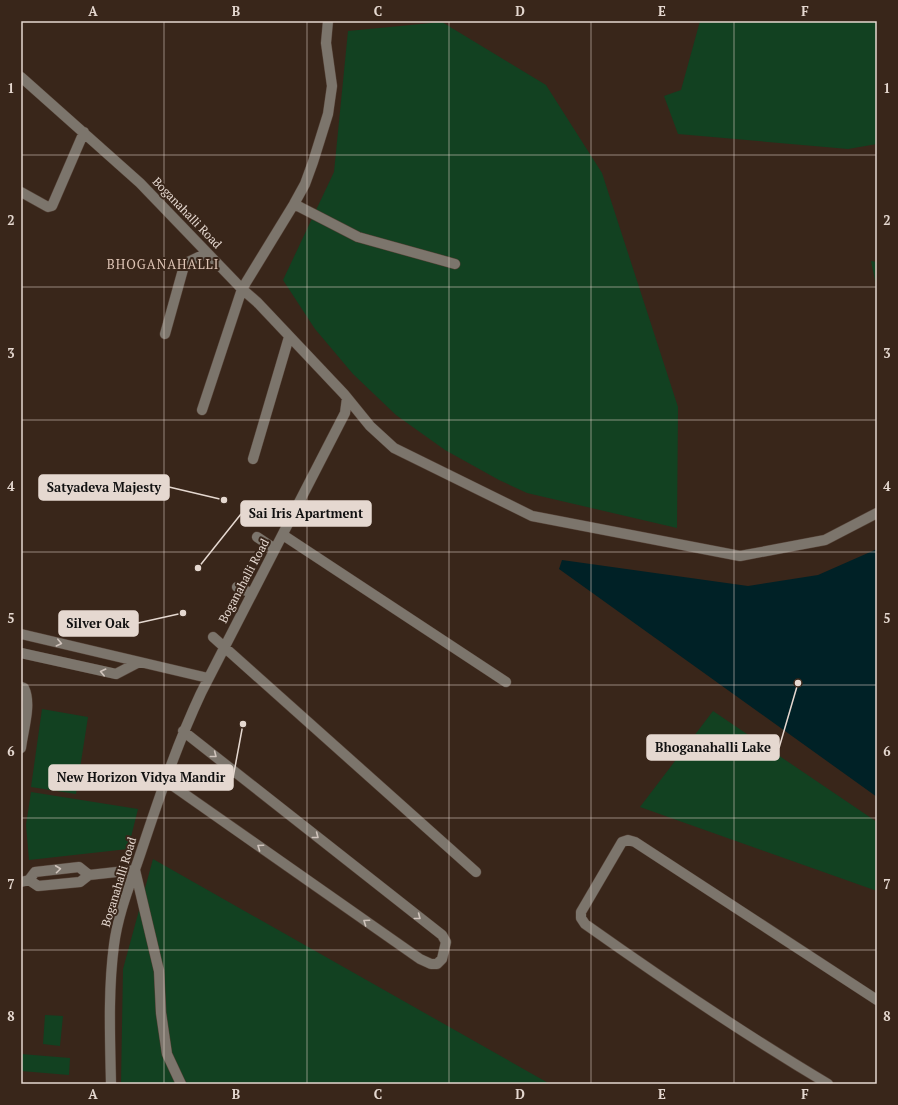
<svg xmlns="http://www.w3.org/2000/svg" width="898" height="1105" viewBox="0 0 898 1105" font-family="'PT Serif',serif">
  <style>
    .green { fill: #124121 }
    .water { fill: #002126 }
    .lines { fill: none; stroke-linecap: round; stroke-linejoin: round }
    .minor-casing { stroke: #554237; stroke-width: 11 }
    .minor { stroke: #7c756c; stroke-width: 10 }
    .oneway { stroke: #d0c4bc }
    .grid { fill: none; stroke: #e5d8d0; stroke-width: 1; stroke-opacity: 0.55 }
    .labels { text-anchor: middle; stroke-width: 4; stroke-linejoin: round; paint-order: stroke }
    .street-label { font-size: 12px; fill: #e5d8d0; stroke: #39261a }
    .neighbourhood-label { font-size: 13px; letter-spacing: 1px; fill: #dec4b5; stroke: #39261a }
    .leader { fill: none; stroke: #e5d8d0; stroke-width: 1.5 }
    .callout-dot { fill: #e5d8d0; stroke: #39261a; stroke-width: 1.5 }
    .callout { fill: #e5d8d0; stroke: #e5d8d0; stroke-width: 1.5 }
    .callout-label { font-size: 13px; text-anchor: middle; font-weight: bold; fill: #111 }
    .neatline { fill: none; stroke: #e5d8d0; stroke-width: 1.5 }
    .grid-label { font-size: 13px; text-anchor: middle; font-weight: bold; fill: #e5d8d0 }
  </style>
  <rect width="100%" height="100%" fill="#39261a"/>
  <path class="green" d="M 700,21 L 877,21 L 877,144 L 848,149 L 678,134 L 664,96 L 681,90 Z
    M 442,22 L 546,85 L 602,173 L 678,407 L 677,528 L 527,493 L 499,480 L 445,450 L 396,415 L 353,374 L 315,329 L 283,280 L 334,172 L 348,31 Z
    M 871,261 L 877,262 L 877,290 Z
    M 42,709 L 88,717 L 76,794 L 31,787 Z
    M 713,711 L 877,822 L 877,891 L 640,807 Z
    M 31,792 L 138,809 L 128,849 L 29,860 L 26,825 Z
    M 153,859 L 550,1084 L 121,1084 L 123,969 Z
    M 45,1015 L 63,1016 L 60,1046 L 43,1044 Z
    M 21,1054 L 70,1058 L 69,1075 L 21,1071 Z"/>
  <path class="water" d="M 877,549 L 877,797 L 559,569 L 562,560 L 748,586 L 818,575 Z"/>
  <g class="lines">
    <defs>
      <path id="minor" d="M 21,77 L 140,183 L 242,289 L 257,302 L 344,394 L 370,426 L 394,448 L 532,516 L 740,556 L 825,540 L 877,513
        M 21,192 L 48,207 L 52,206 L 84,132
        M 294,204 L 358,237 L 455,264
        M 165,334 L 184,266 L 186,263 L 207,253
        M 202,410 L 242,289 L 294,204 L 305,184 L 313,162 L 328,114 L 332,86 L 326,43 L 328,21
        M 253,459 L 289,337
        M 272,510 L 290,521
        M 283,535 L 506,682
        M 257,537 L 275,549
        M 237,587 L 251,593
        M 21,634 L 208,678
        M 213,637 L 476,872
        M 21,653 L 116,674 L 139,662
        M 21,687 L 24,688 C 32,704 23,730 21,748
        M 166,781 L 420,959 L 431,964 L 437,964 L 442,959 L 446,942 L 442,935 L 183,731
        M 29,880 L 35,872 L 79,867 L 89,875
        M 21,882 L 29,880 L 38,886 L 80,882 L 89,875 L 135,870 L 159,971 L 161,1013 L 167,1054 L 181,1084
        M 111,1084 C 110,1038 108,990 114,945 C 118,913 131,882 141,852 C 159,798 177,744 201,693 L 345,413 L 347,398
        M 828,1084 C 744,1034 664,980 585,924 L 581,918 L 581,912 L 622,842 L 628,840 L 635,842 L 877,1000"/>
    </defs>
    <use href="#minor" class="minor-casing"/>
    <use href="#minor" class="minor"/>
  </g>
  <defs><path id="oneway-chevron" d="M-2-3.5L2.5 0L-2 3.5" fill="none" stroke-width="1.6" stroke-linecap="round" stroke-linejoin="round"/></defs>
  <g class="oneway">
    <use href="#oneway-chevron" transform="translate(59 643) rotate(13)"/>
    <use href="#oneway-chevron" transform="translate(103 672) rotate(-167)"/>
    <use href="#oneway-chevron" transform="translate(214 755) rotate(38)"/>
    <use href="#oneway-chevron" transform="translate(316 836) rotate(38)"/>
    <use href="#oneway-chevron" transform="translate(260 847) rotate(-145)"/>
    <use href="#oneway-chevron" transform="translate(58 869) rotate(-7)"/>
    <use href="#oneway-chevron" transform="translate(418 917) rotate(38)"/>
    <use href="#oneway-chevron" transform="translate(366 922) rotate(-145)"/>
  </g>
  <path class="grid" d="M 164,21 L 164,1084M 307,21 L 307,1084M 449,21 L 449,1084M 591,21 L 591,1084M 734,21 L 734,1084M 21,155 L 877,155M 21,287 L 877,287M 21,420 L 877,420M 21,552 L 877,552M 21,685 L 877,685M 21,818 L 877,818M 21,950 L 877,950"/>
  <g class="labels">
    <g class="street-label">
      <text transform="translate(187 213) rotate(46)" y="4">Boganahalli Road</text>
      <text transform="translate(244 581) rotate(-62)" y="4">Boganahalli Road</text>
      <text transform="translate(119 882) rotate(-73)" y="4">Boganahalli Road</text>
    </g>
    <g class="neighbourhood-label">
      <text x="163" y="269">BHOGANAHALLI</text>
    </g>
  </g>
  <path class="leader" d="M224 500L169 487M198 568L241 514M183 613L138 623M798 683L779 748M243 724L233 778"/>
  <g class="callout-dot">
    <circle cx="224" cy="500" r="4"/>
    <circle cx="198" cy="568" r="4"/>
    <circle cx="183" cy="613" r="4"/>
    <circle cx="798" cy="683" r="4"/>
    <circle cx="243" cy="724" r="4"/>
  </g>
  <g class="callout">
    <rect x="39" y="475" width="130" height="25" rx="4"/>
    <rect x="241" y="501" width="130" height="25" rx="4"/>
    <rect x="59" y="611" width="79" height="25" rx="4"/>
    <rect x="647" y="735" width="132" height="25" rx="4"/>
    <rect x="49" y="765" width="184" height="25" rx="4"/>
  </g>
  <g class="callout-label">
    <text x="104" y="492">Satyadeva Majesty</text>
    <text x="306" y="518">Sai Iris Apartment</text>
    <text x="98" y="628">Silver Oak</text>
    <text x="713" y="752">Bhoganahalli Lake</text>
    <text x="141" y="782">New Horizon Vidya Mandir</text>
  </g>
  <rect width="898" height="1105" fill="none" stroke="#39261a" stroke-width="44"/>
  <rect x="22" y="22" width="854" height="1061" class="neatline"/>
  <g class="grid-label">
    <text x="93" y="16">A</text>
    <text x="236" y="16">B</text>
    <text x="378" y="16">C</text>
    <text x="520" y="16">D</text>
    <text x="662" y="16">E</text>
    <text x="805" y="16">F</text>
    <text x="11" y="93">1</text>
    <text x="887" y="93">1</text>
    <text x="11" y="225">2</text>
    <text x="887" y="225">2</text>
    <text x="11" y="358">3</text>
    <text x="887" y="358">3</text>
    <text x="11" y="491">4</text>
    <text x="887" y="491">4</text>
    <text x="11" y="623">5</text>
    <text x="887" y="623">5</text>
    <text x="11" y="756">6</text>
    <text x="887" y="756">6</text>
    <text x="11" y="889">7</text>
    <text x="887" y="889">7</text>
    <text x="11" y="1021">8</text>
    <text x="887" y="1021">8</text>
    <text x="93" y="1099">A</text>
    <text x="236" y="1099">B</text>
    <text x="378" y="1099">C</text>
    <text x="520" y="1099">D</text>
    <text x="662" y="1099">E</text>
    <text x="805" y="1099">F</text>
  </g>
</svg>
